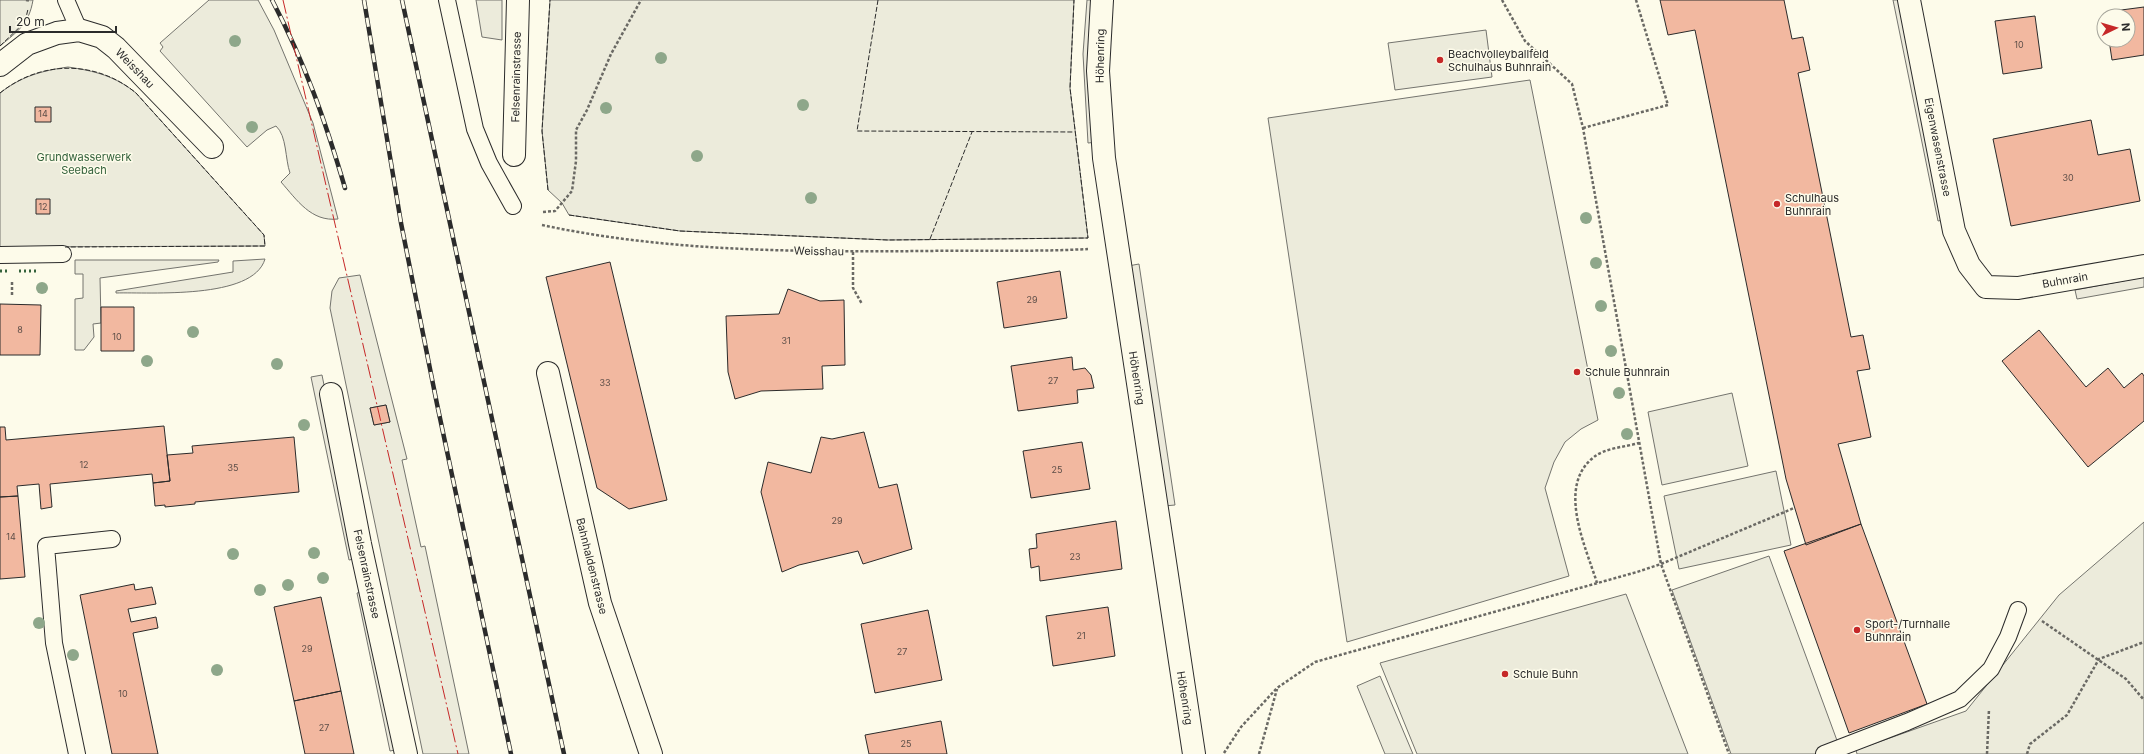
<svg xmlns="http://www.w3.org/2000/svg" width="2144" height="754" viewBox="0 0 2144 754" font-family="Inter,sans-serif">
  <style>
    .green { fill: #ecebdb; stroke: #74746e; fill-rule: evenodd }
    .parking { fill: #eceadb; stroke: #74746e }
    .building { fill: #f2b8a0; stroke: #2b2b2b }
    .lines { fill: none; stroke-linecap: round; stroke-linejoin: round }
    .lane-casing { stroke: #2b2b2b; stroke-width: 18 }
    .street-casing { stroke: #2b2b2b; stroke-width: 24 }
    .path { stroke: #6a6964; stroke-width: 2.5; stroke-dasharray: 3 2; stroke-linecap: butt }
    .lane { stroke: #fdfbea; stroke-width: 16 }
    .street { stroke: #fdfbea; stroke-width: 22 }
    .rail-casing { stroke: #2b2b2b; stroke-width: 4.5 }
    .rail { stroke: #fdfbea; stroke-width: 3; stroke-dasharray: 9; stroke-linecap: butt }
    .hedge { stroke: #34623c; stroke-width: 3; stroke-dasharray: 2 3; stroke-linecap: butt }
    .fence { stroke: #2b2b2b; stroke-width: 1; stroke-dasharray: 5 2; stroke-linecap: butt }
    .power { stroke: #c62828; stroke-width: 1; stroke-dasharray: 14 3 2 3; stroke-linecap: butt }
    .tree { fill: #8ea78a }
    .poi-dot { fill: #c62828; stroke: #fdfbea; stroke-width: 1.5 }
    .labels { text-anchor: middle; stroke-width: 3; stroke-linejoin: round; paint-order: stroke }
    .number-label { font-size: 9px; fill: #5d4e48 }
    .poi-label { font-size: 11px; fill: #2b2b2b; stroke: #fdfbea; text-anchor: start }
    .street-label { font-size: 11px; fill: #2b2b2b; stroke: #fdfbea }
    .park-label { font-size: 11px; fill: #34623c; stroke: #fdfbea }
  </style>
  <rect width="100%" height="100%" fill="#fdfbea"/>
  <path class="green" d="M 0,0 L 33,0 C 29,24 18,31 0,46 Z
    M 209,0 L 258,0 L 274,30 L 313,123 L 338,219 C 311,222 297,200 281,182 L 290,173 C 285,159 287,136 276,126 L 267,130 L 247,147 L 160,51 L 163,47 L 160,43 Z
    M 476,0 L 502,0 L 502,40 L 482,37 Z
    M 550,0 L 1074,0 L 1070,88 L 1088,238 L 888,240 L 680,231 L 569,215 L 562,203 L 548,190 L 542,131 Z
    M 1486,30 L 1492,77 L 1395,90 L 1388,43 Z
    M 68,67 C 95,71 115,76 136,93 L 264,235 L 265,246 L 0,247 L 0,93 C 22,76 41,71 68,67 Z
    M 1530,80 L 1598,420 L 1581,429 L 1565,442 L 1554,462 L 1545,488 L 1569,576 L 1347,642 L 1268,118 Z
    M 265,259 C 253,300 150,292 116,293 L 116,291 L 233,272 L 233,261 Z
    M 75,260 L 219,260 L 218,262 L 100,278 L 101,323 L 93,324 L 94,337 L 84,350 L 75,350 L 75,299 L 83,298 L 83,274 L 75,274 Z
    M 360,275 L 407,459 L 402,460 L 421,547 L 425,546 L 469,754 L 423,754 L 330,308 L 332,291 L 339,278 ZM 386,405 L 390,422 L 374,425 L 370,408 Z
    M 1732,393 L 1748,466 L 1662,485 L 1648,412 Z
    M 1776,471 L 1791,545 L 1679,569 L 1664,496 Z
    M 2144,522 L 2144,754 L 1857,754 L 1856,750 L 1966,711 L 2059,595 Z
    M 1769,556 L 1842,754 L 1731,754 L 1672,590 Z
    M 1626,594 L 1688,754 L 1417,754 L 1380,663 Z
    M 1380,676 L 1413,754 L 1385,754 L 1357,686 Z"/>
  <path class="parking" d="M 1087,0 L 1098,0 L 1098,142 L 1088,143 L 1083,54 Z
    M 1893,0 L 1904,0 L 1948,219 L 1938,221 Z
    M 1139,264 L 1175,505 L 1164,506 L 1128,266 Z
    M 2144,277 L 2144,287 L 2077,299 L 2075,290 Z
    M 322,375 L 359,558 L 349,560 L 311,377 Z
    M 367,591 L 400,749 L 390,751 L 357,593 Z"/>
  <path class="building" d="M 1660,0 L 1784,0 L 1792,39 L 1803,37 L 1810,70 L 1798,73 L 1851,337 L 1863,335 L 1870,369 L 1857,371 L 1871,437 L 1838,444 L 1861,524 L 1806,545 L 1786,479 L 1695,30 L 1668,35 Z
    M 2144,7 L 2144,55 L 2112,60 L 2109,40 L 2128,40 L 2128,16 L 2106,16 L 2106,12 Z
    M 2035,16 L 2042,68 L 2003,74 L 1995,21 Z
    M 35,107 L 51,107 L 51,122 L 35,122 Z
    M 2091,120 L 2098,155 L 2130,149 L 2140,201 L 2011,226 L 1993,139 Z
    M 36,199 L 50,199 L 50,214 L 36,214 Z
    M 610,262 L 667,500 L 629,509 L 597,488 L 546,277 Z
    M 1060,271 L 1067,318 L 1004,328 L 997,282 Z
    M 788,289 L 820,301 L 844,300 L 845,365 L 822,366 L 823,389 L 761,391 L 735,399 L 728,372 L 726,316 L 779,314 Z
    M 0,304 L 41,305 L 40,355 L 0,355 Z
    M 101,307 L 134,307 L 134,351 L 101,351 Z
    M 2039,330 L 2086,387 L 2108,368 L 2124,388 L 2142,373 L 2144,376 L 2144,421 L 2088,467 L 2002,361 Z
    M 1072,357 L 1073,370 L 1085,368 L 1091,375 L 1094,388 L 1077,390 L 1078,403 L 1018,411 L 1011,366 Z
    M 386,405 L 390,422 L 374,425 L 370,408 Z
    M 164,426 L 170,481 L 153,483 L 152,474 L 50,484 L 52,507 L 41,509 L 39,484 L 17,486 L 18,496 L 0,497 L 0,427 L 5,427 L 6,440 Z
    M 864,432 L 879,488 L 897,484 L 912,549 L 863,564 L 858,551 L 799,565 L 782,572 L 761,492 L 768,462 L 811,473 L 821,437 L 832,439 Z
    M 294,437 L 299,492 L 195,502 L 195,504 L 165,507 L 165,505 L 155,506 L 153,483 L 170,481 L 167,455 L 193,453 L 192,446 Z
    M 1082,442 L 1090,489 L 1031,498 L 1023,451 Z
    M 18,496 L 25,577 L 0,579 L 0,497 Z
    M 1116,521 L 1122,569 L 1040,581 L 1039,566 L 1031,568 L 1029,549 L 1037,548 L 1036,534 Z
    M 1861,524 L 1927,704 L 1849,733 L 1784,551 Z
    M 134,584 L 135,590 L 152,587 L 156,604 L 128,609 L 131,622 L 156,617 L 158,628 L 133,633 L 158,754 L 112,754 L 80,595 Z
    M 321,597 L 341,691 L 294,701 L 274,607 Z
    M 1108,607 L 1115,656 L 1053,666 L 1046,616 Z
    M 928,610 L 942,680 L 875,693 L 861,624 Z
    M 341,691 L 354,754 L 305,754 L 294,701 Z
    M 941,721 L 947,754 L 869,754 L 865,735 Z"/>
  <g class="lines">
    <defs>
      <path id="lane" d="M 66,0 L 79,30
        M 447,0 L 475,129 L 489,163 L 513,206
        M 0,255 L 63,254
        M 77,754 L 54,643 L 46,546 L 112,539
        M 1824,754 L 1907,722 L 1960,699 L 1991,669 L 2008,637 L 2018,610"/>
      <path id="street" d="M 1102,0 L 1098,71 L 1104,158 L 1194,754
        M 1909,0 L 1954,231 L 1969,265 L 1986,287 L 2018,288 L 2144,266
        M 0,65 L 27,44 L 57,33 L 79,30 L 102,37 L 116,48 L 212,147
        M 514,155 L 518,0
        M 548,373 L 600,603 L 651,754
        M 331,394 L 360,544 L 406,754"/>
    </defs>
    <use href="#lane" class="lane-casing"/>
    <use href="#street" class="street-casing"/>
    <path class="path" d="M 26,0 L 31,1
      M 1502,0 L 1525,41 L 1572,84 L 1583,128 L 1661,564 L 1729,754
      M 1583,128 L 1668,105 L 1636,0
      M 543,212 L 555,211 L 572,191 L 576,161 L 576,130 L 587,110 L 611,54 L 641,0
      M 542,225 C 668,252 799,252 927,251 C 981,250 1034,252 1088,249
      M 853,252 L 853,288 L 862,304
      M 12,295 L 12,281
      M 1597,583 C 1586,547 1556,486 1594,457 C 1605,448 1625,447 1639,443
      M 2042,621 L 2126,679 L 2144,700
      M 1224,753 L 1241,727 L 1277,688 L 1315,662 L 1637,572 L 1661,564 L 1794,508
      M 1259,754 L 1277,689
      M 1987,754 L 1989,709
      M 2027,754 L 2030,744 L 2067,715 L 2099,659 L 2144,642"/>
    <use href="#lane" class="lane"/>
    <use href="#street" class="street"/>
    <defs>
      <path id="rail" d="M 272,0 C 305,63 325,120 345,188
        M 364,0 L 401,223 L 437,404 L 511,754
        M 402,0 L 564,754"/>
    </defs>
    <use href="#rail" class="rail-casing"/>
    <use href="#rail" class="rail"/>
    <path class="hedge" d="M 0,271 L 8,271
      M 19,271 L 37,271"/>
    <path class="fence" d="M 878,0 L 857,131 L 1074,132
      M 0,46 L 25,22 L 28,9
      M 0,93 C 41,60 96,60 136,93 L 264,235 L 265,246 L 65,247
      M 548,190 L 542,131 L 550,0
      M 569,215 L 680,231 L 888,240 L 1088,238 L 1070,88 L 1074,0
      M 930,239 L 972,132"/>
    <path class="power" d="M 283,0 L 458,754"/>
  </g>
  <g class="tree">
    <circle cx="235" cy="41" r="6"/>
    <circle cx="661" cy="58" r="6"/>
    <circle cx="803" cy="105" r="6"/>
    <circle cx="606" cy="108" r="6"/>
    <circle cx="252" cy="127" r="6"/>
    <circle cx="697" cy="156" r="6"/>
    <circle cx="811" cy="198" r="6"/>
    <circle cx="1586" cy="218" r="6"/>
    <circle cx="1596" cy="263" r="6"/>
    <circle cx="42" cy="288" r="6"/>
    <circle cx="1601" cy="306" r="6"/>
    <circle cx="193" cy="332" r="6"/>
    <circle cx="1611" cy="351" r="6"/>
    <circle cx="147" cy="361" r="6"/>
    <circle cx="277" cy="364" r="6"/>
    <circle cx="1619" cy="393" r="6"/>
    <circle cx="304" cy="425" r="6"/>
    <circle cx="1627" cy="434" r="6"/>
    <circle cx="314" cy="553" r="6"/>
    <circle cx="233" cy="554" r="6"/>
    <circle cx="323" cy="578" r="6"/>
    <circle cx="288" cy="585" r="6"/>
    <circle cx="260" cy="590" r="6"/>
    <circle cx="39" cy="623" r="6"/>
    <circle cx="73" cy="655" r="6"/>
    <circle cx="217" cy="670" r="6"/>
  </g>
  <g class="poi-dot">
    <circle cx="1440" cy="60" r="4"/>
    <circle cx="1777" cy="204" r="4"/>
    <circle cx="1577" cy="372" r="4"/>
    <circle cx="1857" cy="630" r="4"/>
    <circle cx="1505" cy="674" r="4"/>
  </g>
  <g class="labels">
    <g class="number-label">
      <text x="2019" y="48">10</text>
      <text x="43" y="117">14</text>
      <text x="2068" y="181">30</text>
      <text x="43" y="210">12</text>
      <text x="1032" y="303">29</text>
      <text x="20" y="333">8</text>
      <text x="117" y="340">10</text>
      <text x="786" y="344">31</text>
      <text x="1053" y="384">27</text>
      <text x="605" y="386">33</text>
      <text x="84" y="468">12</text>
      <text x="233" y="471">35</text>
      <text x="1057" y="473">25</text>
      <text x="837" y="524">29</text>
      <text x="11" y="540">14</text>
      <text x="1075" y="560">23</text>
      <text x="1081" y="639">21</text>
      <text x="307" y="652">29</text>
      <text x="902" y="655">27</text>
      <text x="123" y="697">10</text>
      <text x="324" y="731">27</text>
      <text x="906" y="747">25</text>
    </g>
    <g class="poi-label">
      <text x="1448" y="58">Beachvolleyballfeld<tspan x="1448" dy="13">Schulhaus Buhnrain</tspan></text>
      <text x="1785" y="202">Schulhaus<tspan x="1785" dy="13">Buhnrain</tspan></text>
      <text x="1585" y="376">Schule Buhnrain</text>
      <text x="1865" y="628">Sport-/Turnhalle<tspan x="1865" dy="13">Buhnrain</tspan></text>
      <text x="1513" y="678">Schule Buhn</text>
    </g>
    <g class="street-label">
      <text transform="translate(1100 56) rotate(-89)" y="4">Höhenring</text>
      <text transform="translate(135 68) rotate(46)" y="4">Weisshau</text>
      <text transform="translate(516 77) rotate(-89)" y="4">Felsenrainstrasse</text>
      <text transform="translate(1938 147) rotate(79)" y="4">Eigenwasenstrasse</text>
      <text transform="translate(819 251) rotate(1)" y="4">Weisshau</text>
      <text transform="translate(2065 280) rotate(-10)" y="4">Buhnrain</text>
      <text transform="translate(1137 378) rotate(81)" y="4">Höhenring</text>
      <text transform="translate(592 566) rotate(76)" y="4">Bahnhaldenstrasse</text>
      <text transform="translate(367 574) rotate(78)" y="4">Felsenrainstrasse</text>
      <text transform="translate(1185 698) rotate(81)" y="4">Höhenring</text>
    </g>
    <g class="park-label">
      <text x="84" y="161">Grundwasserwerk<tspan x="84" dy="13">Seebach</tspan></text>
    </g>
  </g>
  <g transform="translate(2116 28) rotate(85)"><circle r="19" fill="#fdfbea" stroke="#a9a89e"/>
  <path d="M0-3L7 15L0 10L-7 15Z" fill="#c62828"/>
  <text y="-6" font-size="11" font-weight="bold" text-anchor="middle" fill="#2b2b2b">N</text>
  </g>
  <path d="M10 26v6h106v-6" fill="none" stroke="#2b2b2b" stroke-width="2"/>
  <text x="16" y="26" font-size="12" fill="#2b2b2b" stroke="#fdfbea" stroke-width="3" paint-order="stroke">20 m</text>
</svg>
